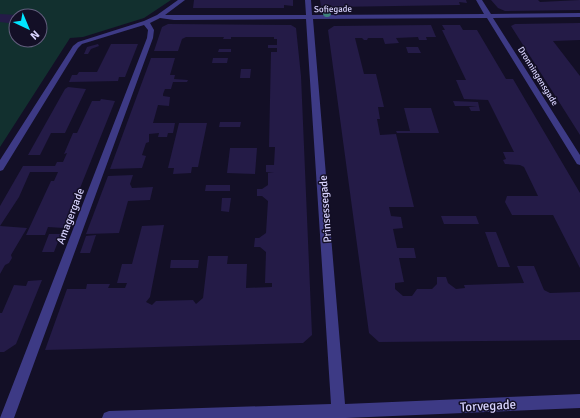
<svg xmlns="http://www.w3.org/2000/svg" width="580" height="418" viewBox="0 0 580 418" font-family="Signika,sans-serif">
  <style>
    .green { fill: #12302f; fill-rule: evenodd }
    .building { fill: #241b47 }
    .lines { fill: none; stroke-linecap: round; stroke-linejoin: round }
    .minor { fill: #3d3a85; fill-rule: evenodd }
    .tree { fill: #3d827b }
    .labels { text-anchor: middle; stroke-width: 3; stroke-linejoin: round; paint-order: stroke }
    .far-street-label { font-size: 9px; fill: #d9d4ff; stroke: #130f26 }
    .street-label { font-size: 11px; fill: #d9d4ff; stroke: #130f26 }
    .near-street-label { font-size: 13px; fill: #d9d4ff; stroke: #130f26 }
  </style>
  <rect width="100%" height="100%" fill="#130f26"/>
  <path class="green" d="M 0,0 L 171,0 L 144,18 L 83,37 L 70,38 L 0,147 ZM 16,16 L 40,16 L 40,40 L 16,40 Z"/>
  <path class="building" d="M 194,0 L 293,0 L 293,6 L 284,5 L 284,8 L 193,8 Z
    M 320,0 L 466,0 L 467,3 L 459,2 L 460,5 L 332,7 L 331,5 L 321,6 Z
    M 491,0 L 538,0 L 540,2 L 580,0 L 580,10 L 505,11 L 498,8 Z
    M 0,14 L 16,15 L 16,24 L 0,22 Z
    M 580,23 L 580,40 L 553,41 L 580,76 L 580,135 L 511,26 L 515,24 Z
    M 168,24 L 291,25 L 296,28 L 301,76 L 312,335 L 303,343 L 45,350 L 67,289 L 86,289 L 87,284 L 110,284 L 108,288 L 125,288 L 127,283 L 117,283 L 122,264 L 132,264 L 142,226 L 164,225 L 150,297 L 146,302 L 152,305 L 156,301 L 193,300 L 196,304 L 203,298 L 208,256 L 228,256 L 227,264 L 247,264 L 246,288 L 272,287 L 272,283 L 265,283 L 266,252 L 260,247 L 254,247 L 255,238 L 259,238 L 266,233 L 268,201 L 262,196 L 257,196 L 257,189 L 262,189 L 268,185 L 268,173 L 274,173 L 266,172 L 266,165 L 274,165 L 275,147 L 269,147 L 271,52 L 277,52 L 277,48 L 268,48 L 268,45 L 277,45 L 277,39 L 274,39 L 274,37 L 231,37 L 231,39 L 223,39 L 224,37 L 186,37 L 182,39 L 178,51 L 154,51 L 162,27 Z
    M 431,25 L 436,37 L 426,37 L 427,40 L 419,40 L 418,37 L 396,38 L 399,43 L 385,44 L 383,38 L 368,38 L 367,40 L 364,40 L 362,38 L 355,38 L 364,74 L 376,74 L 384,107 L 378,107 L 380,119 L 377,119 L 380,135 L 396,134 L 414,207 L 389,207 L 391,216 L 401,217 L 403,228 L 393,229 L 397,248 L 414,248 L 416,258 L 399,258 L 404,282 L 395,283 L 395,289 L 403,296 L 412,296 L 417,289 L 432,289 L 437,284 L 437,277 L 446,277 L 448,283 L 456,289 L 465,288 L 464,285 L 524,283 L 517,266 L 534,266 L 544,290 L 550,293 L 580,292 L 580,340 L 379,342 L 369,333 L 328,30 L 334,26 Z
    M 442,25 L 460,25 L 463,30 L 477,30 L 506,79 L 513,79 L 580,193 L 580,268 L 553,215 L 512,215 L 505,202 L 507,196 L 538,196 L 524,167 L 520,165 L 505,164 L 503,160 L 506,159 L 503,152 L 514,152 L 488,100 L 464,99 L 456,80 L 466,80 L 442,30 L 445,30 Z
    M 98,44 L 99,46 L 91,49 L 88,54 L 84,54 L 87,47 Z
    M 111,44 L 138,44 L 125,77 L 119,77 L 118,81 L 69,82 L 72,75 L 77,75 L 79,72 L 97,72 Z
    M 406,47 L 418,47 L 421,53 L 408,53 Z
    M 219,49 L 231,49 L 231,52 L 218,52 Z
    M 151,58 L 175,58 L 170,75 L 175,75 L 174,79 L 188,80 L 187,82 L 173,82 L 171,89 L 165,89 L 163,94 L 163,96 L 170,97 L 169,106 L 158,105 L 153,123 L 175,123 L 173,133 L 168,133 L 167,137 L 158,137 L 159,133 L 149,134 L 149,142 L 146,143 L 142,155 L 146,156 L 142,168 L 110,169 Z
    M 213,58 L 228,58 L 227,63 L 212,63 Z
    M 241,69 L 251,69 L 250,78 L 240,78 Z
    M 68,87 L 86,89 L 65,133 L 51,133 L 40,155 L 28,155 L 65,89 Z
    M 101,99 L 115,101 L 64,228 L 48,227 L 45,235 L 26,235 L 51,181 L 54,181 L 58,172 L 30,172 L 19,197 L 0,226 L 0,206 L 23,166 L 55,166 L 57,162 L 63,162 L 67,153 L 64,154 L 73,133 L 77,133 L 92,101 L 100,101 Z
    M 453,101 L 478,102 L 480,111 L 471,111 L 469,107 L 477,106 L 455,106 Z
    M 404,108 L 431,108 L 439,133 L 397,133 L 396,131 L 410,131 Z
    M 220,122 L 241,122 L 240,127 L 219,127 Z
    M 179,123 L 207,123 L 198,167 L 192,167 L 191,173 L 173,174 L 174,168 L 168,168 Z
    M 230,148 L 257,148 L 255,174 L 227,173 Z
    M 133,175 L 130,184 L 132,188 L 153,187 L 150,200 L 128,201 L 119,233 L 86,234 L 108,176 Z
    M 206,185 L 230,185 L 230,191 L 205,191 Z
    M 222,198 L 231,198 L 229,212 L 221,211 Z
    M 441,216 L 476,216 L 479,224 L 444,224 Z
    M 0,226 L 27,228 L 11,255 L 12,258 L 9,263 L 5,265 L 0,274 Z
    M 485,232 L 496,232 L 510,267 L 498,267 Z
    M 49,234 L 61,234 L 54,252 L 42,252 Z
    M 96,235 L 90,253 L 80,253 L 86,236 Z
    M 171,260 L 199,260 L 198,268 L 170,268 Z
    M 42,280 L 16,344 L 4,352 L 0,352 L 0,313 L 2,313 L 14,285 L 26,286 L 28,281 Z"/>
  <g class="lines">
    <path class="minor" d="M 178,0 L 185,0 L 165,15 L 306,15 L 305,0 L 311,0 L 312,15 L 484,14 L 476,0 L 482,0 L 491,14 L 580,13 L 580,17 L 493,18 L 580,155 L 580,165 L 577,164 L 487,18 L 313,19 L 345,404 L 580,394 L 580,408 L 346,418 L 102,418 L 104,413 L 109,411 L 331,404 L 306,19 L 174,20 L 160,18 L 150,23 L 154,30 L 153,38 L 14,418 L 0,418 L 147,38 L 148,30 L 144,25 L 82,44 L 78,48 L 3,170 L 0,171 L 0,160 L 73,46 L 78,42 L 144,21 L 157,15 Z"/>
  </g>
  <circle class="tree" cx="327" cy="13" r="4"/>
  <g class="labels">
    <g class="far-street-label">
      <text transform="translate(333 9) rotate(-1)" y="3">Sofiegade</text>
      <text transform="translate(538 76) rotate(58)" y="3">Dronningensgade</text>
    </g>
    <g class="street-label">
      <text transform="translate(325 209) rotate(-94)" y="4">Prinsessegade</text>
      <text transform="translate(70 216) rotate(-69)" y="4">Amagergade</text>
    </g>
    <g class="near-street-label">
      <text transform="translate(488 405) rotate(-3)" y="5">Torvegade</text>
    </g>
  </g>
  <g transform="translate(28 28) rotate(136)"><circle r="19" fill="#130f26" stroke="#625e7d"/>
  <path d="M0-3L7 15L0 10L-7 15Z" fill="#00e5ff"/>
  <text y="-6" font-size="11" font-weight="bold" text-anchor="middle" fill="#d9d4ff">N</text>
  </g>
</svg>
